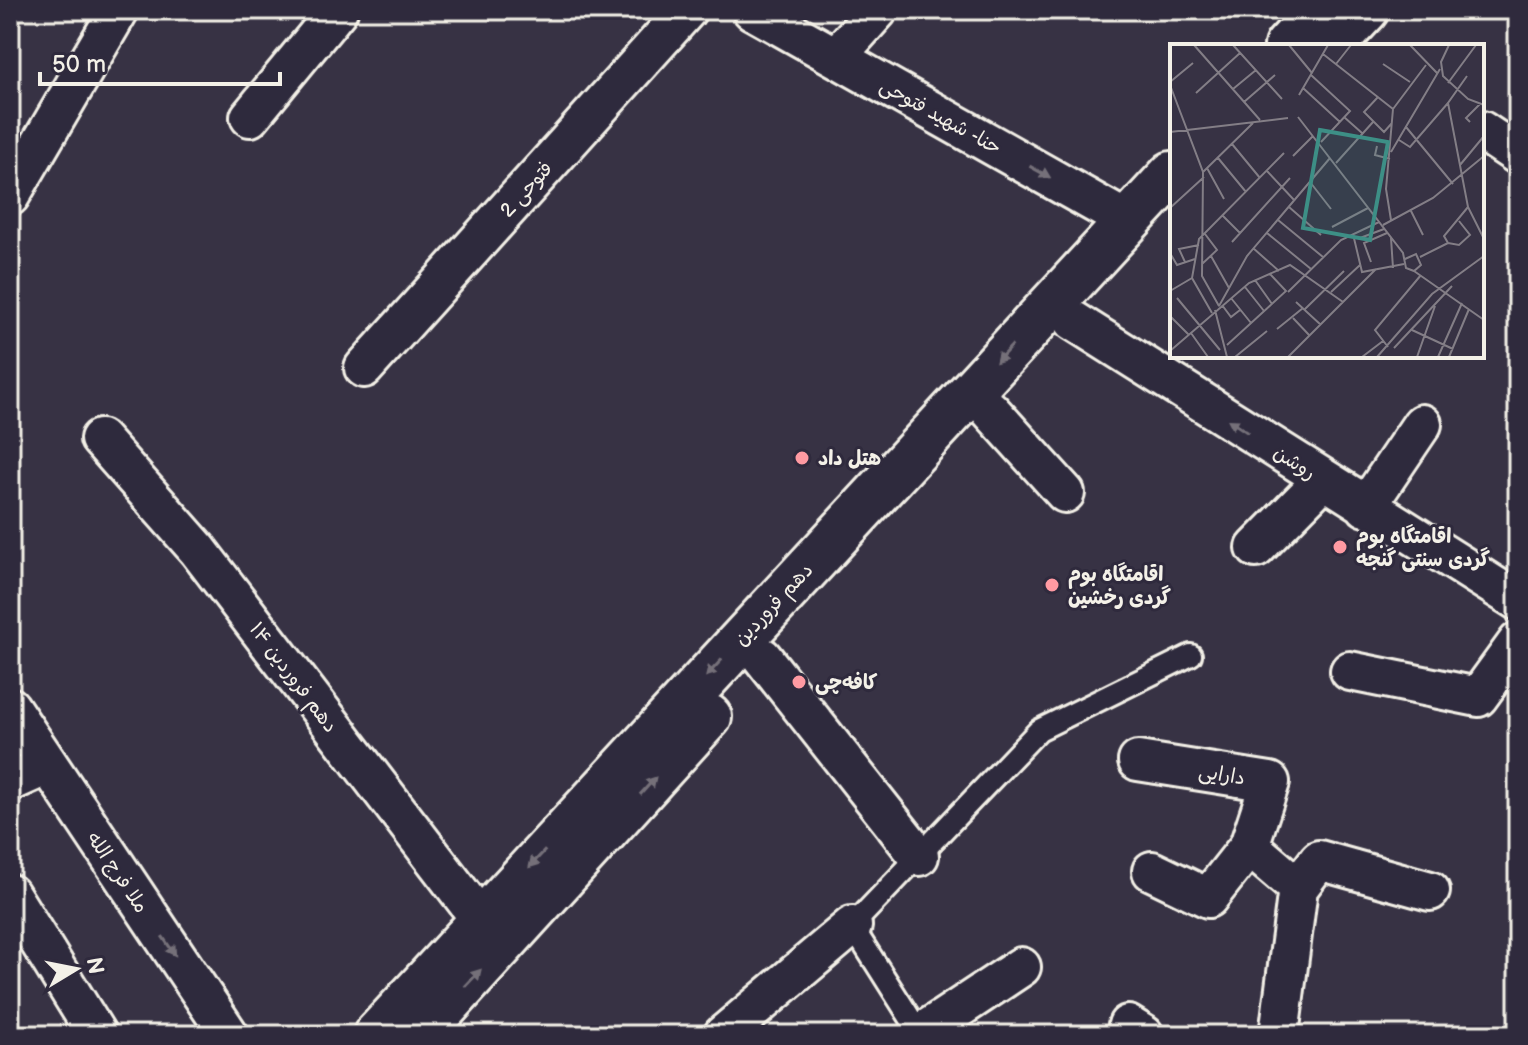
<svg xmlns="http://www.w3.org/2000/svg" width="1528" height="1045" viewBox="0 0 1528 1045" font-family="'Balsamiq Sans','Playpen Sans Arabic',sans-serif">
  <style>
    .lines { fill: none; stroke-linecap: round; stroke-linejoin: round }
    .lane-casing { stroke: #f4f1e8; stroke-width: 26 }
    .street-casing { stroke: #f4f1e8; stroke-width: 44 }
    .secondary-casing { stroke: #f4f1e8; stroke-width: 50 }
    .lane { stroke: #2f2a3d; stroke-width: 20 }
    .street { stroke: #2f2a3d; stroke-width: 38 }
    .secondary { stroke: #2f2a3d; stroke-width: 44 }
    .oneway { fill: #747079 }
    .poi-dot { fill: #ff9aa2; stroke: #2f2a3d; stroke-width: 3 }
    .labels { text-anchor: middle; stroke-width: 6; stroke-linejoin: round; paint-order: stroke }
    .street-label { font-size: 20px; fill: #f4f1e8; stroke: #2f2a3d }
    .poi-label { font-size: 20px; font-weight: bold; fill: #f4f1e8; stroke: #2f2a3d; text-anchor: start }
    .inset-road { fill: none; stroke: #837e86; stroke-width: 2 }
    .view { fill: #3d8f86; fill-opacity: 0.15; stroke: #3d8f86; stroke-width: 4 }
    .inset-edge { fill: none; stroke: #f4f1e8; stroke-width: 4 }
  </style>
  <rect width="100%" height="100%" fill="#373244"/>
  <filter id="ink" filterUnits="userSpaceOnUse"><feTurbulence type="fractalNoise" baseFrequency=".0125" numOctaves="2"/><feDisplacementMap in="SourceGraphic" scale="16" xChannelSelector="R" yChannelSelector="G"/><feConvolveMatrix kernelMatrix="1 2 1 2 8 2 1 2 1" color-interpolation-filters="sRGB"/></filter>
  <g filter="url(#ink)">
    <g class="lines">
      <defs>
        <path id="lane" d="M 921,1035 L 852,926 L 1039,730 L 1191,655"/>
        <path id="street" d="M 752,10 L 1129,222
          M 836,57 L 878,10
          M 250,117 L 338,10
          M 1482,131 L 1518,155
          M 10,196 L 119,10
          M 1074,321 L 1518,601
          M 364,368 L 687,10
          M 990,410 L 1065,493
          M 100,439 L 198,550 L 481,920
          M 1366,507 L 1422,424
          M 1256,548 L 1323,480
          M 762,657 L 919,856
          M 1350,671 L 1478,697 L 1518,642
          M 10,707 L 229,1035
          M 1138,761 L 1270,782 L 1249,846 L 1298,888
          M 10,782 L 46,766
          M 1152,871 L 1208,898 L 1249,846
          M 10,894 L 97,1035
          M 1128,1025 L 1144,1035
          M 920,1034 L 1021,967
          M 723,1035 L 852,926
          M 1279,1035 L 1298,888 L 1319,860 L 1430,891"/>
        <path id="secondary" d="M 1287,46 L 1320,10
          M 1332,46 L 1366,10
          M 376,1035 L 1172,174
          M 420,1035 L 709,717"/>
      </defs>
      <use href="#lane" class="lane-casing"/>
      <use href="#street" class="street-casing"/>
      <use href="#secondary" class="secondary-casing"/>
      <use href="#lane" class="lane"/>
      <use href="#street" class="street"/>
      <use href="#secondary" class="secondary"/>
    </g>
    <defs><path id="oneway-solid" d="M-6-.8H1V-3.2L6.5 0L1 3.2V.8H-6Z" transform="scale(2)"/></defs>
    <g class="oneway">
      <use href="#oneway-solid" transform="translate(1040 172) rotate(29)"/>
      <use href="#oneway-solid" transform="translate(1004 354) rotate(133)"/>
      <use href="#oneway-solid" transform="translate(1238 426) rotate(-147)"/>
      <use href="#oneway-solid" transform="translate(714 668) rotate(133)"/>
      <use href="#oneway-solid" transform="translate(648 786) rotate(-48)"/>
      <use href="#oneway-solid" transform="translate(537 859) rotate(133)"/>
      <use href="#oneway-solid" transform="translate(169 946) rotate(56)"/>
      <use href="#oneway-solid" transform="translate(473 978) rotate(-47)"/>
    </g>
  </g>
  <g class="poi-dot">
    <circle cx="802" cy="458" r="8"/>
    <circle cx="1340" cy="547" r="8"/>
    <circle cx="1052" cy="585" r="8"/>
    <circle cx="799" cy="682" r="8"/>
  </g>
  <g class="labels">
    <g class="street-label">
      <text transform="translate(941 116) rotate(29)" y="7">حنا- شهید فتوحی</text>
      <text transform="translate(526 189) rotate(-48)" y="7">فتوحی 2</text>
      <text transform="translate(1295 462) rotate(33)" y="7">روشن</text>
      <text transform="translate(773 604) rotate(-47)" y="7">دهم فروردین</text>
      <text transform="translate(294 677) rotate(53)" y="7">دهم فروردین ۱۴</text>
      <text transform="translate(1222 774) rotate(9)" y="7">دارایی</text>
      <text transform="translate(118 872) rotate(56)" y="7">ملا فرج الله</text>
    </g>
    <g class="poi-label">
      <text x="818" y="465">هتل داد</text>
      <text x="1356" y="543">اقامتگاه بوم<tspan x="1356" dy="23">گردی سنتی گنجه</tspan></text>
      <text x="1068" y="581">اقامتگاه بوم<tspan x="1068" dy="23">گردی رخشین</tspan></text>
      <text x="815" y="689">کافه‌چی</text>
    </g>
  </g>
  <g transform="translate(1170 44)">
    <rect width="314" height="314" fill="#373244"/>
    <path class="inset-road" d="M 24,1 L 90,76M 63,1 L 112,55M 119,1 L 142,29M 240,1 L 267,29M 279,1 L 271,18 L 273,32 L 298,55 L 314,61M 153,10 L 223,65M 166,20 L 181,1M 213,20 L 240,38M 141,31 L 180,67 L 151,98M 297,32 L 278,59 L 298,163 L 314,195M 0,38 L 23,19M 278,39 L 306,1M 0,41 L 33,128 L 32,232 L 49,262M 133,44 L 170,78M 63,45 L 86,26M 26,49 L 70,9M 129,51 L 158,1M 208,53 L 194,68 L 214,88 L 222,79M 74,58 L 105,31M 128,73 L 233,209 L 236,224 L 244,227 L 251,221 L 246,210 L 235,215M 174,73 L 192,89M 300,78 L 296,74 L 311,59M 236,83 L 283,140M 0,88 L 118,74M 229,96 L 240,103 L 278,59M 62,100 L 90,134M 207,102 L 205,111 L 220,115M 221,108 L 270,25M 123,112 L 143,92M 48,114 L 76,148M 166,119 L 203,78M 290,121 L 314,92M 37,124 L 54,155M 97,127 L 125,157M 33,128 L 83,79M 140,138 L 161,165M 119,163 L 151,191M 0,164 L 34,133M 241,167 L 253,191M 53,172 L 70,189M 108,176 L 153,213M 221,176 L 216,145 L 223,65 L 256,21M 213,181 L 263,154 L 314,112M 162,183 L 198,164M 97,189 L 141,225M 183,190 L 192,228 L 234,220M 190,194 L 214,185M 221,194 L 223,224M 62,198 L 120,134M 278,199 L 274,192 L 298,163M 278,199 L 289,201 L 300,191 L 289,177M 83,204 L 109,227M 0,209 L 7,221 L 25,215M 41,212 L 59,244M 250,213 L 278,199M 15,218 L 9,205 L 29,201M 201,218 L 194,199 L 217,189M 32,220 L 47,206 L 35,190M 244,227 L 314,276M 85,236 L 102,260M 75,243 L 94,267M 0,247 L 22,234M 118,248 L 171,196 L 209,178M 161,248 L 190,221M 7,254 L 50,306M 61,254 L 81,279M 126,258 L 151,281M 52,261 L 61,273 L 70,266M 49,262 L 77,212 L 160,114M 135,265 L 174,227M 45,266 L 57,313M 42,269 L 22,234 L 29,195 L 114,109M 0,272 L 19,291M 123,274 L 140,292M 107,285 L 133,264M 242,286 L 283,305M 21,289 L 38,313M 57,301 L 116,247 L 100,230M 218,303 L 205,286 L 251,231M 224,304 L 282,242M 0,307 L 79,239 L 120,221 L 173,258M 65,313 L 97,287M 118,313 L 206,225M 192,313 L 213,297M 207,313 L 262,250 L 314,212M 247,313 L 265,262M 268,313 L 292,259M 279,313 L 299,265"/>
    <path class="view" d="M 150,86 L 218,98 L 200,196 L 133,184 Z"/>
    <rect width="314" height="314" class="inset-edge"/>
  </g>
  <rect width="1528" height="1045" fill="none" stroke="#2f2a3d" stroke-width="40"/>
  <rect x="20" y="20" width="1488" height="1005" fill="none" stroke="#f4f1e8" stroke-width="3" filter="url(#ink)"/>
  <g transform="translate(76 969) rotate(80)" stroke="#2f2a3d" stroke-width="6" paint-order="stroke">
  <path d="M0-6L14 30L0 20L-14 30Z" fill="#f4f1e8"/>
  <text y="-12" font-size="22" font-weight="bold" text-anchor="middle" fill="#f4f1e8">N</text>
  </g>
  <path d="M40 72v12h240v-12" fill="none" stroke="#f4f1e8" stroke-width="4"/>
  <text x="52" y="72" font-size="24" fill="#f4f1e8" stroke="#2f2a3d" stroke-width="6" paint-order="stroke">50 m</text>
</svg>
